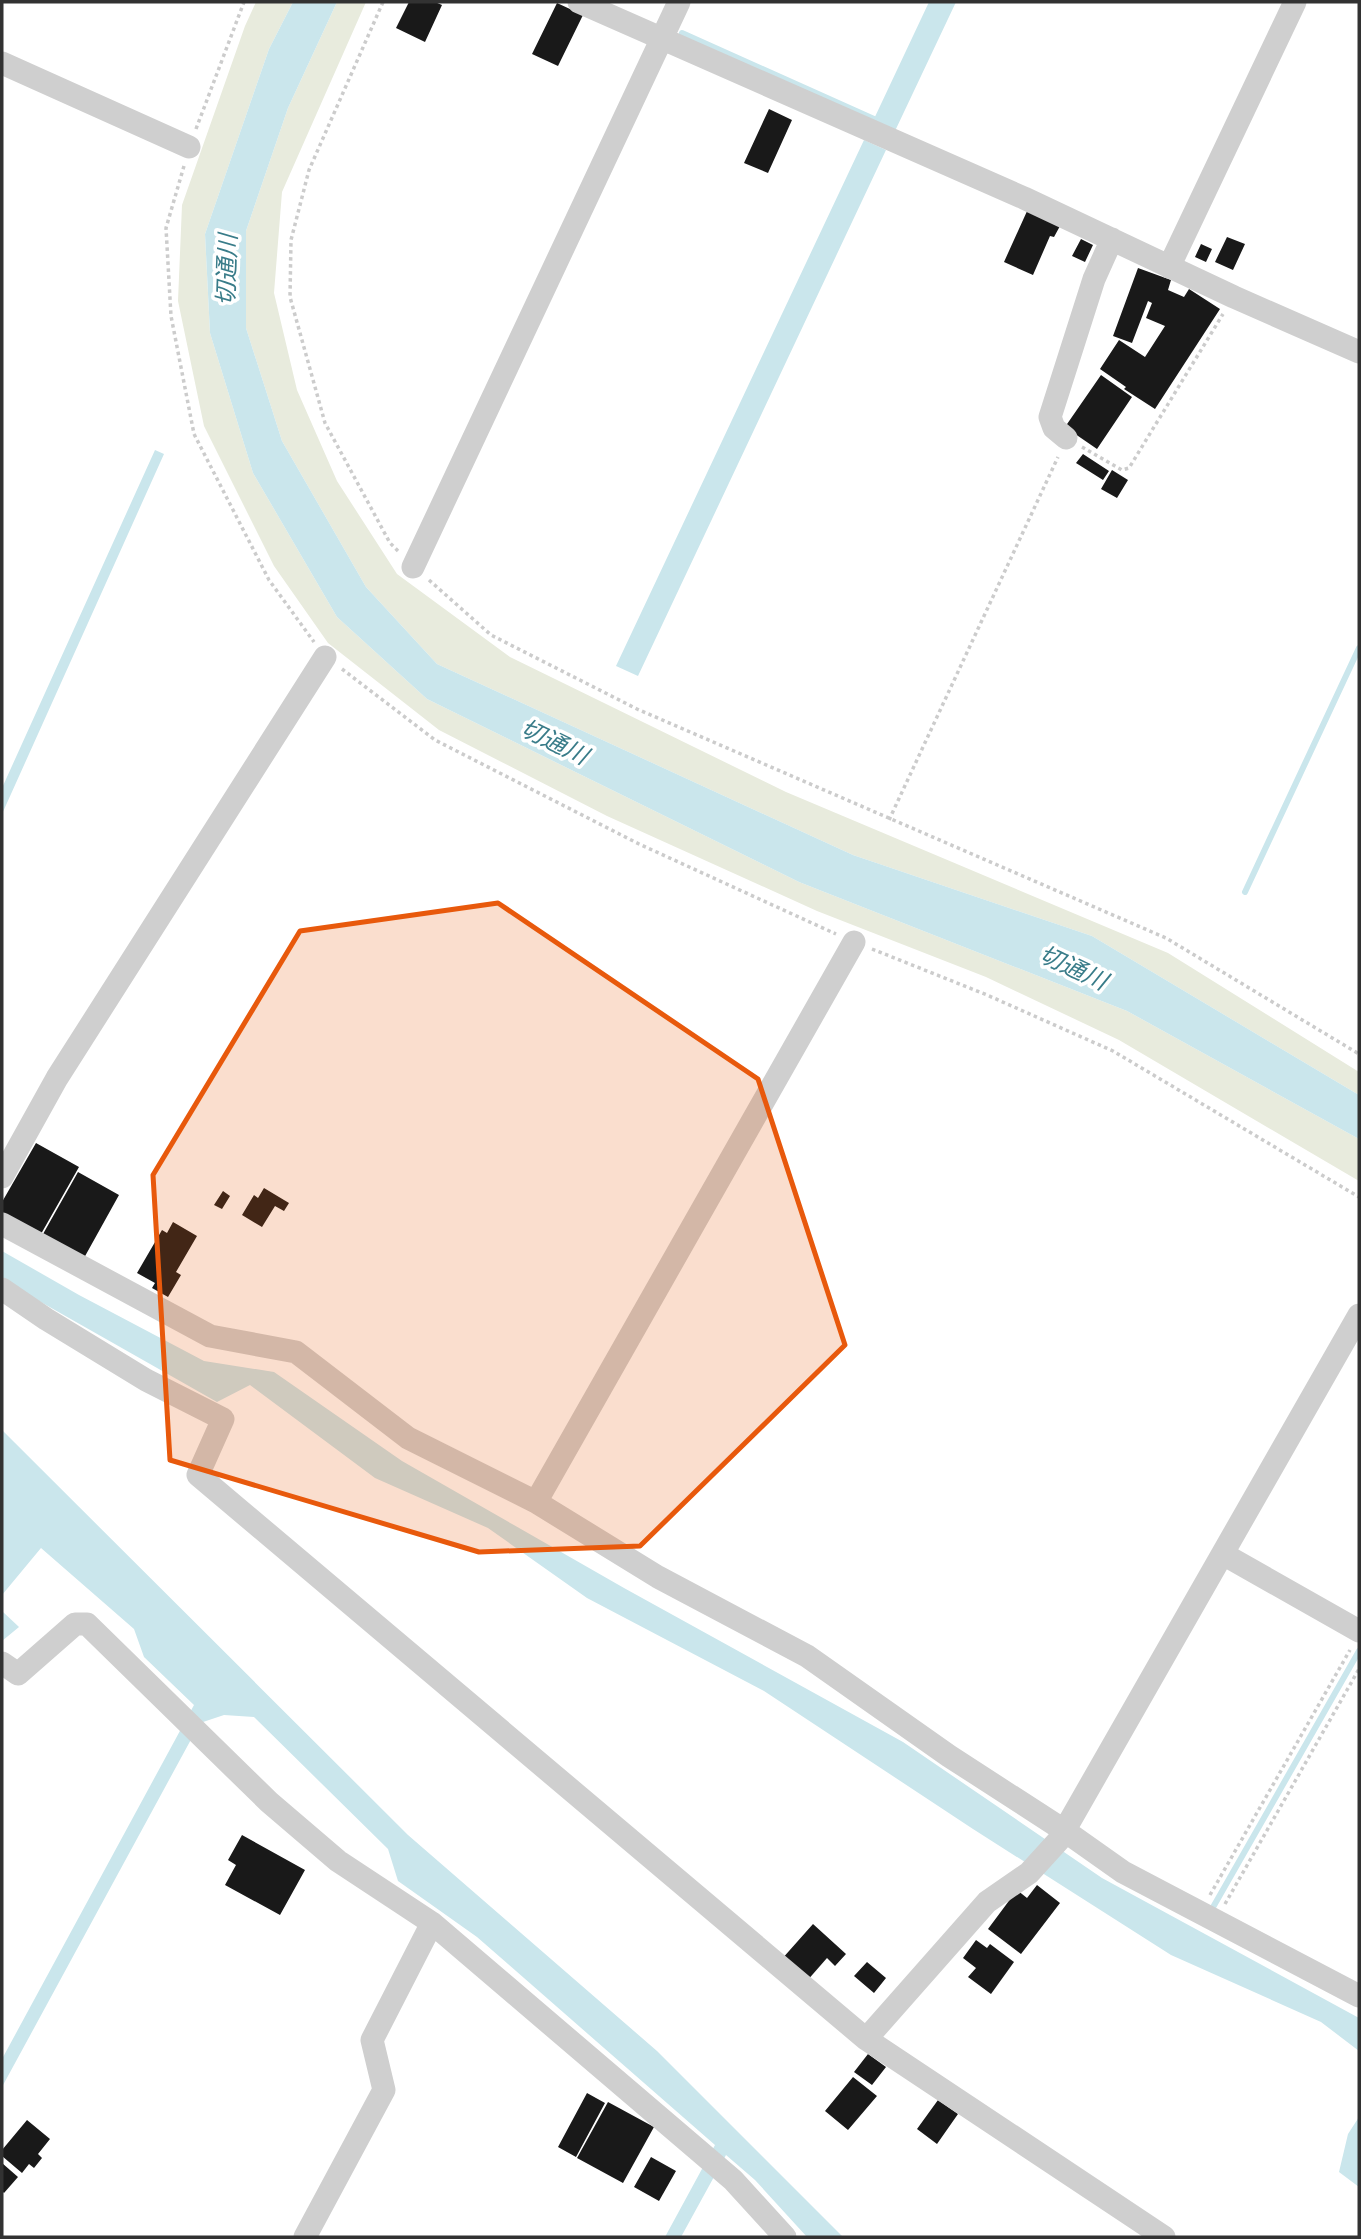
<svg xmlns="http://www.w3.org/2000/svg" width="1361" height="2239" viewBox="0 0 1361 2239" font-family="Roboto,'Noto Sans JP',sans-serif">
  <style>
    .green { fill: #e8ebdd }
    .water { fill: #cae6ec }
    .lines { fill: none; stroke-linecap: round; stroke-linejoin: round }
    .stream { stroke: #cae6ec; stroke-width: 6 }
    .building { fill: #191919 }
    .path { stroke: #ccc; stroke-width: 3.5; stroke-dasharray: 3.5 3.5; stroke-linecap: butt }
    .minor { stroke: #cfcfcf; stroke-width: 23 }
    .marked { fill: #e8590c; fill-opacity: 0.2; stroke: #e8590c; stroke-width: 5; stroke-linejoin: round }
    .labels { text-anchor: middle; stroke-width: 7; stroke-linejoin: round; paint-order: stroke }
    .water-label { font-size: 24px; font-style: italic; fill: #397c89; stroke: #fff }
  </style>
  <rect width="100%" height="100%" fill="#fff"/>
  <path class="green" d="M 256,2 L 293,2 L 269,49 L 205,234 L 210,333 L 253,473 L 337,617 L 427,699 L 799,882 L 1127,1011 L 1359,1139 L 1359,1181 L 1119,1040 L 986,977 L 817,911 L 607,816 L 439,730 L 328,643 L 274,566 L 204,426 L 178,301 L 182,205 L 245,26 Z
    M 337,2 L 366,2 L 282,192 L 274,293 L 297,390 L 337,481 L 397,574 L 510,657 L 786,792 L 1168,953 L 1359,1072 L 1359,1095 L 1092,936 L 853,855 L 437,664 L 366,587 L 282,441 L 246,328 L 246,231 L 288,108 Z"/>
  <path class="water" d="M 293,2 L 337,2 L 288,108 L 246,231 L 246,328 L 282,441 L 366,587 L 437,664 L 853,855 L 1092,936 L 1359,1095 L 1359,1139 L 1127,1011 L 799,882 L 427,699 L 337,617 L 253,473 L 210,333 L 205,234 L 269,49 Z
    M 929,2 L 956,2 L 895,131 L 873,121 Z
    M 864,140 L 886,150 L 638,676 L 616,666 Z
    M 155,450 L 164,454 L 2,814 L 2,788 Z
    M 2,1251 L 79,1295 L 204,1361 L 274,1372 L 402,1461 L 624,1588 L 903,1742 L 1102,1878 L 1359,2018 L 1359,2051 L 1321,2022 L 1171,1955 L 973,1829 L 764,1691 L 587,1598 L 488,1528 L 375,1478 L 250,1385 L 217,1402 L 2,1280 Z
    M 2,1430 L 408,1835 L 657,2051 L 843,2237 L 807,2237 L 755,2180 L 726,2155 L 681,2237 L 665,2237 L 715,2145 L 477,1937 L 398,1881 L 388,1849 L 254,1717 L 224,1715 L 200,1723 L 2,2087 L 2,2059 L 194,1705 L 144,1657 L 134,1629 L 41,1548 L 2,1595 Z
    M 2,1611 L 19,1627 L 2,1641 Z
    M 1359,2117 L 1359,2187 L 1339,2172 L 1348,2134 Z"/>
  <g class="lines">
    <path class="stream" d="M 682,33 L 874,119
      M 1245,892 L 1359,648
      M 1212,1909 L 1359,1651"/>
  </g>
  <path class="building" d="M 409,2 L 435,2 L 442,5 L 425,42 L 396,28 Z
    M 557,3 L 583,15 L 558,66 L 532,54 Z
    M 769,109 L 792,120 L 768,173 L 744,163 Z
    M 1028,209 L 1060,226 L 1054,237 L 1050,236 L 1033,275 L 1004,262 Z
    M 1227,237 L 1245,244 L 1233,270 L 1215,262 Z
    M 1081,239 L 1093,245 L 1085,262 L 1072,256 Z
    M 1201,244 L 1212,249 L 1206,262 L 1195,257 Z
    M 1138,268 L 1171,280 L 1168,290 L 1184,297 L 1189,289 L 1220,309 L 1155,409 L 1124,389 L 1126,387 L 1100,369 L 1119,340 L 1145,357 L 1165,326 L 1146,318 L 1152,303 L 1148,301 L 1132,343 L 1113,336 Z
    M 1101,375 L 1132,397 L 1097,449 L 1065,427 Z
    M 1083,454 L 1109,471 L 1103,480 L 1076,463 Z
    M 1112,470 L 1128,480 L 1117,498 L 1101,489 Z
    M 36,1143 L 79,1167 L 41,1234 L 2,1212 L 2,1202 Z
    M 78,1172 L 119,1195 L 84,1258 L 43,1234 Z
    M 264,1188 L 289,1203 L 284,1211 L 275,1206 L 262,1227 L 242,1215 L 254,1195 L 258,1198 Z
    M 223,1191 L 230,1196 L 222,1209 L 214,1205 Z
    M 173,1222 L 197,1236 L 176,1272 L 181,1275 L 168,1297 L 152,1288 L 155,1283 L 137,1273 L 162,1230 L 167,1233 Z
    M 242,1835 L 305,1870 L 280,1915 L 225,1885 L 236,1865 L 228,1860 Z
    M 1037,1885 L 1060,1903 L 1021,1954 L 988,1929 L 1017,1890 L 1027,1898 Z
    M 813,1924 L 846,1954 L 835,1966 L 827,1958 L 806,1982 L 781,1960 Z
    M 976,1940 L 987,1948 L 990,1944 L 1014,1962 L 991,1994 L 968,1977 L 976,1968 L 963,1958 Z
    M 867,1962 L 886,1978 L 874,1993 L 854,1976 Z
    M 868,2054 L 886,2067 L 872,2085 L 854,2072 Z
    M 853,2077 L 877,2096 L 848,2130 L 825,2111 Z
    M 587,2093 L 605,2103 L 576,2157 L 558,2147 Z
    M 938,2100 L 958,2114 L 937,2144 L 917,2129 Z
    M 608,2102 L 654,2127 L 623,2183 L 577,2158 Z
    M 27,2120 L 50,2139 L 38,2154 L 42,2158 L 34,2168 L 29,2164 L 22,2173 L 2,2156 L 2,2150 Z
    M 651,2157 L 676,2171 L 659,2201 L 634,2187 Z
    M 2,2163 L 18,2177 L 4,2193 L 2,2191 Z"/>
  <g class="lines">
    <path class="path" d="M 383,2 L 309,170 L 291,240 L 290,297 L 325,423 L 390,543 L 398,551
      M 196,129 L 244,2
      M 184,166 L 166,228 L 171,316 L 194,434 L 269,580 L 314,642
      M 1082,447 L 1122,470 L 1129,468 L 1223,314
      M 429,580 L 491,635 L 637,709 L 1166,938 L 1359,1054
      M 342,669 L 435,740 L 639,844 L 836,934
      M 889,820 L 1058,457
      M 872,949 L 987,995 L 1113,1051 L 1359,1197
      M 1210,1895 L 1350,1650
      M 1225,1904 L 1359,1669"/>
    <path class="minor" d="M 579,2 L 1024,198 L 1234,297 L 1359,352
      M 2,63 L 189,147
      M 1169,267 L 1295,2
      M 1066,438 L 1054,428 L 1050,417 L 1094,279 L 1112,239
      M 413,567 L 679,2
      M 2,1177 L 57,1078 L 325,657
      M 2,1224 L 210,1336 L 296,1352 L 408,1438 L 536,1502 L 658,1577 L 807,1656 L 949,1756 L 1065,1831 L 1123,1872 L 1359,1996
      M 2,1289 L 46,1319 L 146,1380 L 223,1419 L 198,1475 L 866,2039 L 1164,2237
      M 536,1502 L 854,942
      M 1223,1554 L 1359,1631
      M 2,1663 L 18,1674 L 75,1624 L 87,1624 L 269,1802 L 338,1861 L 432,1923 L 733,2180 L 785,2237
      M 866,2039 L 987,1902 L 1029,1873 L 1059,1840 L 1359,1315
      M 305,2237 L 384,2090 L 372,2040 L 432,1923"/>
  </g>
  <path class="marked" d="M 498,903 L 758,1079 L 845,1345 L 640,1546 L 479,1552 L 170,1460 L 153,1175 L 300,931 Z"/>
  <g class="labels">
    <g class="water-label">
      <text transform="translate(227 270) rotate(-88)" y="8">切通川</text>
      <text transform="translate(554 742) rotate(26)" y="8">切通川</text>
      <text transform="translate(1073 968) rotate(25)" y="8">切通川</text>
    </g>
  </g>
  <rect width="1361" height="2239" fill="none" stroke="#323232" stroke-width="7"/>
</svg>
